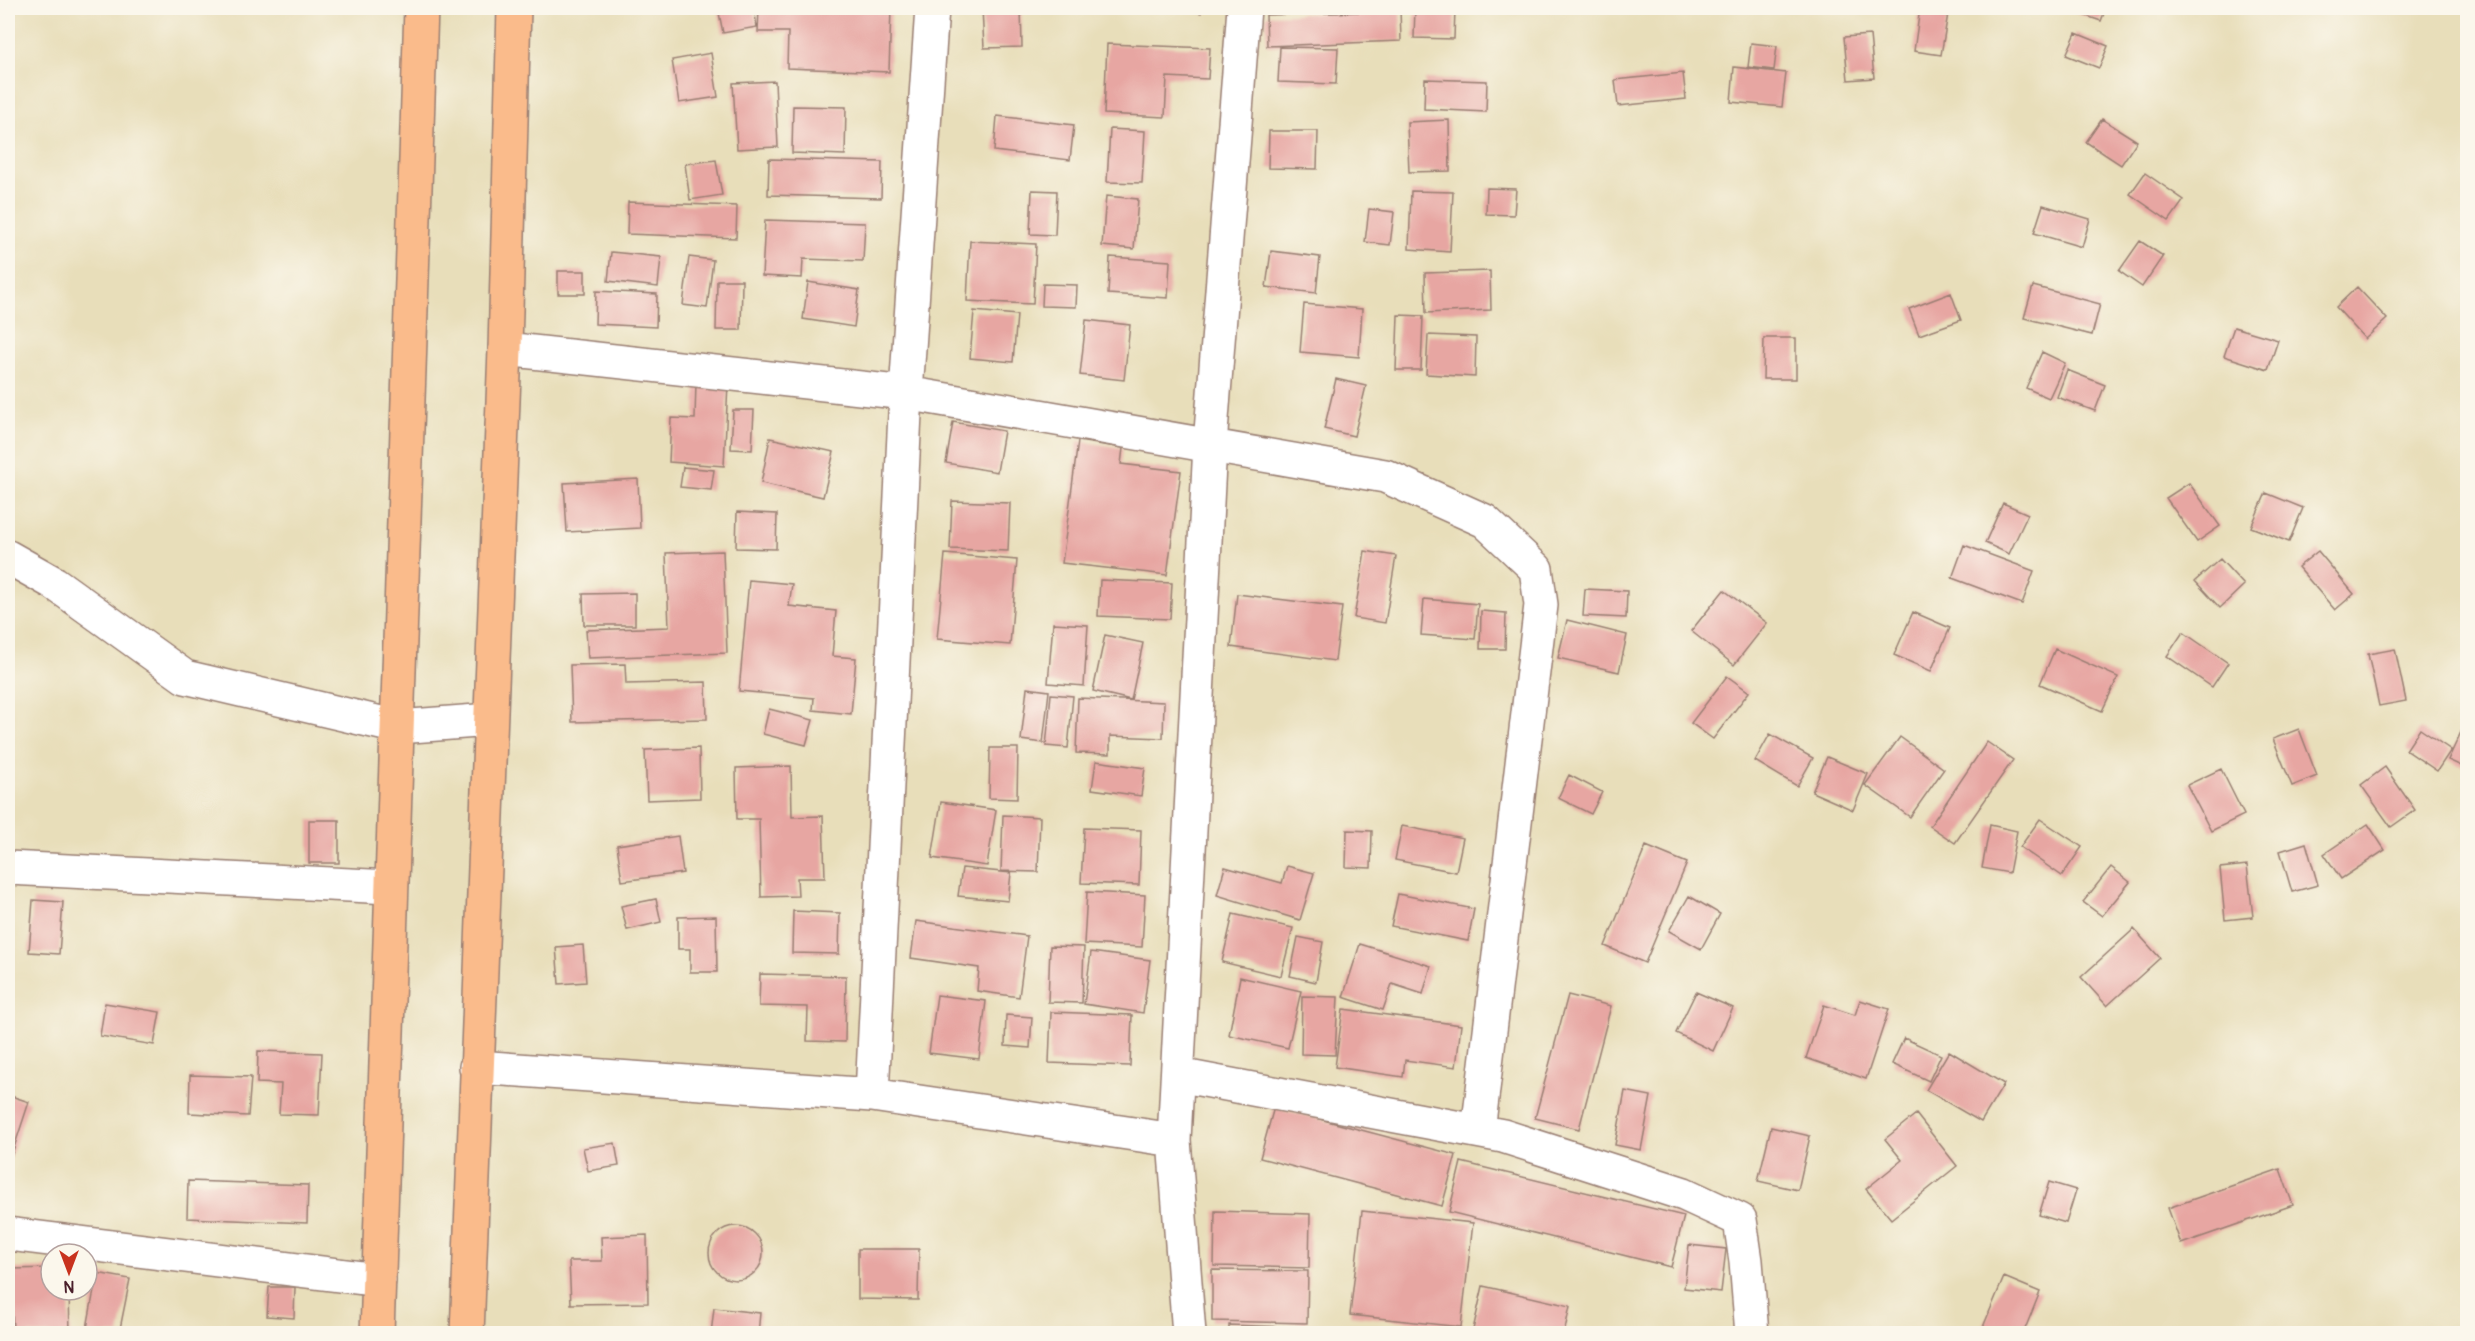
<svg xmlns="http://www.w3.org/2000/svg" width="2475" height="1341" viewBox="0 0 2475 1341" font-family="Pangolin,sans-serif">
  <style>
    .building { fill: #e7a6a2 }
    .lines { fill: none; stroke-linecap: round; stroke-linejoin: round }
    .minor-casing { stroke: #997e72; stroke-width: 36 }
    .highway-casing { stroke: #997e72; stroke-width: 36 }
    .minor { stroke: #fff; stroke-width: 33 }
    .highway { stroke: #fabb8b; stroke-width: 33 }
  </style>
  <rect width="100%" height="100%" fill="#fbf7ec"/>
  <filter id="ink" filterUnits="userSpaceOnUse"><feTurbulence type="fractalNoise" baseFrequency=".0167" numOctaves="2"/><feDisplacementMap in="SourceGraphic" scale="12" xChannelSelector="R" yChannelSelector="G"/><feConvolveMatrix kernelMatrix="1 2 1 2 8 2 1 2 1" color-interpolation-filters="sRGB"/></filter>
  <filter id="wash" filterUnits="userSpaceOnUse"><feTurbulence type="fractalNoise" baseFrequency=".008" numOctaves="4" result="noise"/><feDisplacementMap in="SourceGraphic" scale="24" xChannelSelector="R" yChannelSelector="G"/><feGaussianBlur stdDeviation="1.35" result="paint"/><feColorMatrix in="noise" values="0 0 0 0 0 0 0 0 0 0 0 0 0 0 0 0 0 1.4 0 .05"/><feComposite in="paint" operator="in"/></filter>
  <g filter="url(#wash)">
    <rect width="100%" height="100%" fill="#e8deba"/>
    <g id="blocks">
      <path class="building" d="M 718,8 L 754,8 L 757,27 L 723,33 Z
        M 759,8 L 891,8 L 889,72 L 787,68 L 788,32 L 758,32 Z
        M 982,8 L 1021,8 L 1022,47 L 984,48 Z
        M 1174,8 L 1202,8 L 1201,13 Z
        M 1362,8 L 1400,8 L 1401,41 L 1267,46 L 1266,15 L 1362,12 Z
        M 1415,8 L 1455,8 L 1454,39 L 1414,38 Z
        M 1920,8 L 1949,8 L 1941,55 L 1914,51 Z
        M 2076,8 L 2106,8 L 2101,21 L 2075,12 Z
        M 2076,33 L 2108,46 L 2099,68 L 2066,55 Z
        M 1870,35 L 1874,78 L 1848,80 L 1844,37 Z
        M 1751,43 L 1777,46 L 1774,70 L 1748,67 Z
        M 1107,44 L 1210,48 L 1208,79 L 1167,77 L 1165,117 L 1104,114 Z
        M 1280,47 L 1338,48 L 1336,84 L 1278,82 Z
        M 711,53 L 718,97 L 679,103 L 672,60 Z
        M 1734,67 L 1786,73 L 1782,107 L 1731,102 Z
        M 1683,73 L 1686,99 L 1618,106 L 1615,80 Z
        M 1425,79 L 1487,81 L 1486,112 L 1424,109 Z
        M 775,81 L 778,147 L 737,149 L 733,83 Z
        M 793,106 L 846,107 L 845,155 L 792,153 Z
        M 997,116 L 1074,125 L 1070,160 L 994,151 Z
        M 2102,119 L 2137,141 L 2121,165 L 2086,142 Z
        M 1449,120 L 1450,171 L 1409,172 L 1407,122 Z
        M 1110,129 L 1145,131 L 1142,183 L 1107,182 Z
        M 1269,131 L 1318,131 L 1317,169 L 1268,168 Z
        M 769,159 L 882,162 L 881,198 L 768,195 Z
        M 716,160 L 722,195 L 690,200 L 685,164 Z
        M 2145,173 L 2184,200 L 2169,221 L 2130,194 Z
        M 1487,188 L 1516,189 L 1514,215 L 1486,214 Z
        M 1032,190 L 1057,191 L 1055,235 L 1030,234 Z
        M 1411,191 L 1453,192 L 1450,252 L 1409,249 Z
        M 1106,196 L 1138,199 L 1134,249 L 1102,246 Z
        M 628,202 L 737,206 L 736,238 L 627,234 Z
        M 2043,205 L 2090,219 L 2082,247 L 2034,233 Z
        M 1369,209 L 1394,212 L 1390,245 L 1365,242 Z
        M 765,220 L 865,223 L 863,261 L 803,259 L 802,278 L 762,276 Z
        M 970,241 L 1036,244 L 1033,304 L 967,301 Z
        M 2140,241 L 2163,256 L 2142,287 L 2119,271 Z
        M 1271,251 L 1320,257 L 1316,293 L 1266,287 Z
        M 611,252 L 661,257 L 658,287 L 608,281 Z
        M 689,257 L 713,260 L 707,308 L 683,305 Z
        M 1110,257 L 1170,261 L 1168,298 L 1108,294 Z
        M 558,271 L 585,271 L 585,294 L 558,294 Z
        M 1490,271 L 1491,310 L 1426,313 L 1425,273 Z
        M 717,280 L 742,280 L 741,330 L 716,330 Z
        M 808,282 L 859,290 L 854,327 L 803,319 Z
        M 1043,284 L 1077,285 L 1076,307 L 1042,306 Z
        M 2033,286 L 2100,304 L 2092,335 L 2024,318 Z
        M 2357,287 L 2387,319 L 2365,339 L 2336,307 Z
        M 596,291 L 657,294 L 656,327 L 595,324 Z
        M 1951,293 L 1961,320 L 1919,335 L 1909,309 Z
        M 1304,304 L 1362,309 L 1359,357 L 1300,352 Z
        M 974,311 L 1017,315 L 1013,362 L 970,358 Z
        M 1398,315 L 1423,316 L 1421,370 L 1396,370 Z
        M 1086,320 L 1130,325 L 1124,380 L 1080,375 Z
        M 2234,327 L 2278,340 L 2268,370 L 2224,356 Z
        M 1428,335 L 1476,337 L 1475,377 L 1426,374 Z
        M 1764,338 L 1796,338 L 1796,379 L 1763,379 Z
        M 2042,352 L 2065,363 L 2049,398 L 2026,388 Z
        M 2067,370 L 2105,385 L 2095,411 L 2057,397 Z
        M 1336,379 L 1366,386 L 1354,436 L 1324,429 Z
        M 696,382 L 728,384 L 724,466 L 669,462 L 671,418 L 695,419 Z
        M 733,410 L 754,410 L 752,450 L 731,449 Z
        M 953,422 L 1004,431 L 997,472 L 946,463 Z
        M 770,438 L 834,452 L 823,497 L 761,483 Z
        M 1078,441 L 1123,448 L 1121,464 L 1181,471 L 1167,575 L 1062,563 Z
        M 683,467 L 714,470 L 711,490 L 680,487 Z
        M 638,479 L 640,528 L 567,532 L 564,483 Z
        M 2189,483 L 2220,526 L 2197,542 L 2166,498 Z
        M 2266,493 L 2303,508 L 2289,542 L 2251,527 Z
        M 952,501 L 1010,503 L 1008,551 L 950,549 Z
        M 2003,503 L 2028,514 L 2009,554 L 1985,543 Z
        M 737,512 L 777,514 L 776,549 L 736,548 Z
        M 1964,545 L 2034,571 L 2022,604 L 1952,578 Z
        M 723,551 L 727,653 L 588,658 L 586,630 L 669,627 L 666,553 Z
        M 1365,551 L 1396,556 L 1385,623 L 1354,618 Z
        M 2318,551 L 2354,594 L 2335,610 L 2298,567 Z
        M 945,554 L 1017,560 L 1010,645 L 937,639 Z
        M 2220,559 L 2244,585 L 2220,608 L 2195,581 Z
        M 749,580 L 792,584 L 789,606 L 836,611 L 832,656 L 856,658 L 851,714 L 813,710 L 814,698 L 739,691 Z
        M 1100,580 L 1172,583 L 1170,619 L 1098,616 Z
        M 1585,589 L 1627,591 L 1626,618 L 1583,616 Z
        M 1724,590 L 1767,623 L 1734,665 L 1691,631 Z
        M 635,593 L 635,625 L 584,625 L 583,594 Z
        M 1237,594 L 1342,607 L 1335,661 L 1231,647 Z
        M 1424,599 L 1478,604 L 1475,639 L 1421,635 Z
        M 1481,611 L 1506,613 L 1505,649 L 1480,649 Z
        M 1913,612 L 1950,628 L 1931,671 L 1894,655 Z
        M 1567,620 L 1627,635 L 1619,672 L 1558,658 Z
        M 1053,623 L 1088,625 L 1084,686 L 1048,683 Z
        M 2183,632 L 2228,663 L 2212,687 L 2167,656 Z
        M 1105,635 L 1143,643 L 1131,700 L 1093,691 Z
        M 2055,649 L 2118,677 L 2102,711 L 2040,684 Z
        M 2395,649 L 2406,701 L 2379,706 L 2368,654 Z
        M 625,664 L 626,684 L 706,682 L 707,719 L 572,722 L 570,665 Z
        M 1727,676 L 1749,692 L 1713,739 L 1691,723 Z
        M 1027,688 L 1049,691 L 1043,743 L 1021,740 Z
        M 1051,694 L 1073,696 L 1068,748 L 1046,746 Z
        M 1078,698 L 1164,702 L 1163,738 L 1110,736 L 1110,754 L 1076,753 Z
        M 769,709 L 813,720 L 806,745 L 763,734 Z
        M 2299,729 L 2317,776 L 2292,786 L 2273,739 Z
        M 2420,729 L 2451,750 L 2437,771 L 2406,750 Z
        M 2462,730 L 2468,733 L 2468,769 L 2448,760 Z
        M 1770,734 L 1813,758 L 1797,786 L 1755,761 Z
        M 1900,737 L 1944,769 L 1910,817 L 1865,785 Z
        M 1987,742 L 2013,760 L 1955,843 L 1930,826 Z
        M 699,748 L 700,798 L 647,800 L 645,750 Z
        M 990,748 L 1018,748 L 1017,799 L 989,798 Z
        M 1827,757 L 1868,774 L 1853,810 L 1812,792 Z
        M 1096,761 L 1145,768 L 1141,796 L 1092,789 Z
        M 791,766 L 792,817 L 823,816 L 825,878 L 797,878 L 798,896 L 761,897 L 759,819 L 737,819 L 736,768 Z
        M 2385,767 L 2415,810 L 2391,827 L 2361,785 Z
        M 2221,769 L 2244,815 L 2211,831 L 2187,785 Z
        M 1569,775 L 1602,792 L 1591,814 L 1558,798 Z
        M 941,802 L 996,810 L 987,866 L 932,858 Z
        M 1003,815 L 1040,817 L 1038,872 L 1001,871 Z
        M 2040,819 L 2082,847 L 2062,876 L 2020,847 Z
        M 309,820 L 339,820 L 339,863 L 309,863 Z
        M 2368,824 L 2385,850 L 2341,879 L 2324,854 Z
        M 1990,825 L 2017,831 L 2009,873 L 1982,868 Z
        M 1402,826 L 1463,838 L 1456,872 L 1395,860 Z
        M 1084,828 L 1141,830 L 1139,885 L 1081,883 Z
        M 1347,830 L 1372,831 L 1371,868 L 1346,867 Z
        M 678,836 L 683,873 L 622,881 L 617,845 Z
        M 2306,843 L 2318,885 L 2292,892 L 2280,851 Z
        M 1646,846 L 1687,863 L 1645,963 L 1605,946 Z
        M 2247,865 L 2253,917 L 2225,920 L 2220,868 Z
        M 1287,866 L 1314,873 L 1300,920 L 1217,895 L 1225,867 L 1282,883 Z
        M 2111,867 L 2130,882 L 2102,916 L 2083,902 Z
        M 962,868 L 1011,873 L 1008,901 L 958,896 Z
        M 1087,892 L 1145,895 L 1142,947 L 1084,944 Z
        M 1398,894 L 1474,909 L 1468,941 L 1391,926 Z
        M 1689,896 L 1720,914 L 1701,949 L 1669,931 Z
        M 656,899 L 661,922 L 627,930 L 621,906 Z
        M 33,900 L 63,902 L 59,954 L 29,952 Z
        M 793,911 L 840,913 L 839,954 L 792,953 Z
        M 1233,914 L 1293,928 L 1281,976 L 1222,962 Z
        M 716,916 L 717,972 L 690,972 L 690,949 L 678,949 L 678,917 Z
        M 916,921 L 1027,936 L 1019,997 L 977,991 L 979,968 L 911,958 Z
        M 2134,929 L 2160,958 L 2107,1006 L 2081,977 Z
        M 1298,937 L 1323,942 L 1316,982 L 1290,976 Z
        M 1360,944 L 1431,966 L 1423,994 L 1392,984 L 1383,1010 L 1343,997 Z
        M 583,945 L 586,982 L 559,984 L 556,947 Z
        M 1050,946 L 1084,947 L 1082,1003 L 1048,1002 Z
        M 1091,952 L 1150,960 L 1143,1013 L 1084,1004 Z
        M 760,974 L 846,976 L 845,1042 L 807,1041 L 808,1007 L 759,1006 Z
        M 1240,977 L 1301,991 L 1288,1048 L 1229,1035 Z
        M 1696,992 L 1733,1008 L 1713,1051 L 1676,1033 Z
        M 937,995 L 986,1001 L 979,1059 L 929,1053 Z
        M 1568,995 L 1611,1006 L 1579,1129 L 1535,1118 Z
        M 1302,996 L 1338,997 L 1335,1055 L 1301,1054 Z
        M 1860,1000 L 1889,1009 L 1866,1079 L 1806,1058 L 1824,1005 L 1855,1015 Z
        M 105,1003 L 160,1012 L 154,1045 L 100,1036 Z
        M 1343,1009 L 1461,1025 L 1456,1067 L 1405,1060 L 1403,1077 L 1335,1067 Z
        M 1051,1012 L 1132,1015 L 1130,1066 L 1049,1063 Z
        M 1006,1015 L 1032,1017 L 1030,1048 L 1005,1046 Z
        M 1904,1038 L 1941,1055 L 1929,1081 L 1892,1064 Z
        M 258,1051 L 322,1053 L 319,1115 L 279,1114 L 281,1084 L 257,1083 Z
        M 1949,1051 L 2004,1084 L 1981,1122 L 1926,1090 Z
        M 190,1075 L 251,1077 L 248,1116 L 189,1113 Z
        M 1625,1091 L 1651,1096 L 1641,1150 L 1615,1145 Z
        M 8,1095 L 29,1102 L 8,1166 Z
        M 1274,1107 L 1456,1155 L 1442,1206 L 1260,1158 Z
        M 1916,1114 L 1957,1166 L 1891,1219 L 1866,1189 L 1902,1160 L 1885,1139 Z
        M 1771,1127 L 1810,1136 L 1798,1190 L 1758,1181 Z
        M 615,1143 L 619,1166 L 588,1171 L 583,1148 Z
        M 1461,1162 L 1684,1216 L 1671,1267 L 1449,1212 Z
        M 2280,1169 L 2293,1205 L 2181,1244 L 2168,1208 Z
        M 188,1181 L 308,1185 L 307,1223 L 187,1218 Z
        M 2049,1182 L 2076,1190 L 2066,1223 L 2039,1215 Z
        M 1215,1211 L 1310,1214 L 1309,1268 L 1214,1266 Z
        M 1362,1211 L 1473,1223 L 1461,1327 L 1350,1315 Z
        M709 1253a27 27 0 1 1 54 0a27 27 0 1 1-54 0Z
        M 647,1235 L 648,1303 L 571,1304 L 569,1261 L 602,1261 L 601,1237 Z
        M 1689,1245 L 1726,1249 L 1721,1292 L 1684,1288 Z
        M 858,1249 L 919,1249 L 918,1300 L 858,1299 Z
        M 51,1268 L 51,1290 L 69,1290 L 70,1334 L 13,1334 L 11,1269 Z
        M 1212,1270 L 1308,1271 L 1307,1323 L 1212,1321 Z
        M 97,1273 L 130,1279 L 119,1334 L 86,1334 Z
        M 2004,1277 L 2040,1292 L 2023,1334 L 2000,1334 L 1983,1327 Z
        M 1483,1286 L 1570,1306 L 1564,1334 L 1472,1334 Z
        M 269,1287 L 295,1287 L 294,1318 L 267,1316 Z
        M 714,1308 L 760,1313 L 758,1334 L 711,1334 Z
        M 1229,1325 L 1286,1327 L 1286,1334 L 1229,1334 Z"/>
    </g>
  </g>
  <g filter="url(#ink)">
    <use href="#blocks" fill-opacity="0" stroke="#997e72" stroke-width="1.5"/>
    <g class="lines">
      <defs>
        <path id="minor" d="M 505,349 L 906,393 L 1385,476 L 1485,521 L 1536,569 L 1541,605 L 1478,1131
          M 8,557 L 54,583 L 185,677 L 398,727 L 490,720
          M 8,868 L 390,887
          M 476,1067 L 872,1095 L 1174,1140 L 1210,445 L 1244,8
          M 1178,1075 L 1503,1136 L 1684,1194 L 1740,1220 L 1746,1261 L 1752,1334
          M 872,1095 L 906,393 L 932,8
          M 1174,1140 L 1189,1334
          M 8,1234 L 379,1280"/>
        <path id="highway" d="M 377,1334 L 421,8
          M 467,1334 L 505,349 L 514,8"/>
      </defs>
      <use href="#minor" class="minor-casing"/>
      <use href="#highway" class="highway-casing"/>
      <use href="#minor" class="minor"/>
      <use href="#highway" class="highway"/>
    </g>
  </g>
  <rect width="2475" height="1341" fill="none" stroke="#fbf7ec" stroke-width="30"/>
  <g transform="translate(69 1272) rotate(180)"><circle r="28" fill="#fbf7ec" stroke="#b4a19f" stroke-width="1.5"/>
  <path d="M0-4.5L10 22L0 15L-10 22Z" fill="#c8321e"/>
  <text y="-9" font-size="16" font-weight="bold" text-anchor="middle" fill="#4a1f2b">N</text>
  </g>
</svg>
